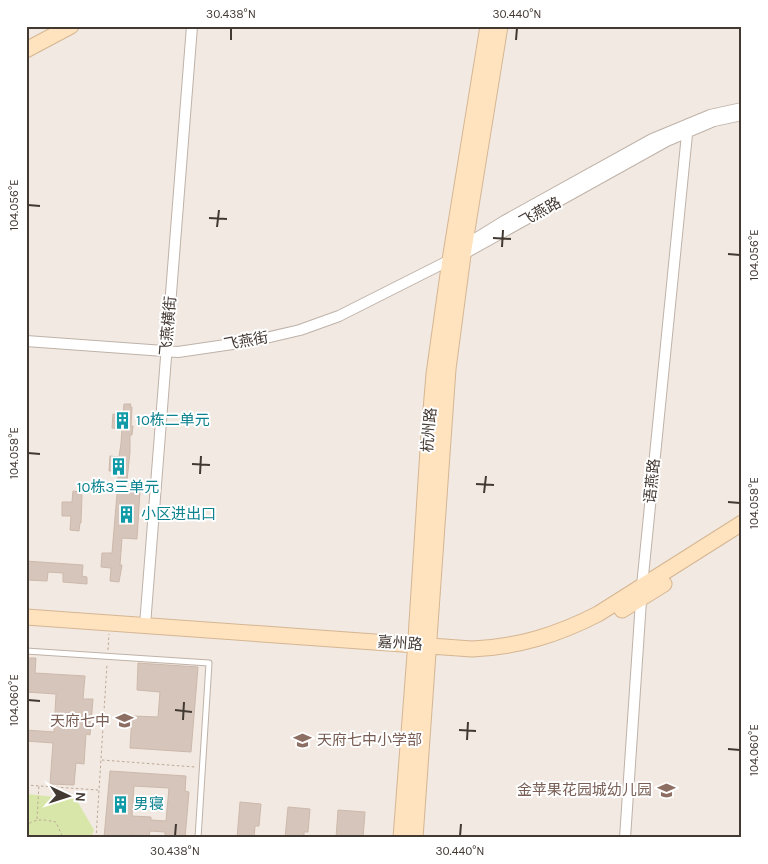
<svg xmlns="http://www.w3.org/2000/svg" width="768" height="864" viewBox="0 0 768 864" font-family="Karla,'Noto Sans SC',sans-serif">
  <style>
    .garden { fill: #d8e7a9 }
    .building { fill: #d6c5ba; stroke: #cdb9ab; fill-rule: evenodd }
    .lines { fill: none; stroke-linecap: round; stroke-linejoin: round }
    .lane-casing { stroke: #bfb2a8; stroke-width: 7 }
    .street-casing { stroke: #bfb2a8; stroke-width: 12 }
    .secondary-casing { stroke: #d5b693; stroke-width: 17 }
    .path { stroke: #bea896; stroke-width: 1; stroke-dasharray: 2.5 2.5; stroke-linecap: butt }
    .lane { stroke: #fff; stroke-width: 5 }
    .street { stroke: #fff; stroke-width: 10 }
    .secondary { stroke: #ffe2be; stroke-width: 15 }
    .ticks { fill: none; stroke: #433933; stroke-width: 2 }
    .labels { text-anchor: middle; stroke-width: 4; stroke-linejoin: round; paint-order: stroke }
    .street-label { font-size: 15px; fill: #433933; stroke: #fff }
    .culture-label { font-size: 15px; fill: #0d838f; stroke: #fff; text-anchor: start }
    .education-label { font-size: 15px; fill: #785e54; stroke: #fff; text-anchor: end }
    .neatline { fill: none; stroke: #433933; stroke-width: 2 }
    .ticks-label { font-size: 12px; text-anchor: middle; fill: #433933 }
  </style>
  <rect width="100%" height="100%" fill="#f1e9e2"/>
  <path class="garden" d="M 26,794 L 76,799 L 94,830 L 91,838 L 26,838 Z"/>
  <path class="building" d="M 124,404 L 131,404 L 130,407 L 132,407 L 131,426 L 133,426 L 132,435 L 130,435 L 130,452 L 126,490 L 140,492 L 137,539 L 122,538 L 120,565 L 122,565 L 119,582 L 110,581 L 111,568 L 101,567 L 102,553 L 112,553 L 118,482 L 118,471 L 109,471 L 110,456 L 119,457 L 121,443 L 122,429 L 112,428 L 113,414 L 123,415 Z
    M 73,491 L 80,492 L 80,494 L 82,495 L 81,523 L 80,523 L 79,531 L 70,530 L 71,516 L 62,516 L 62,502 L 72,502 Z
    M 26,561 L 83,565 L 82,576 L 87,577 L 87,584 L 63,582 L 63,573 L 48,572 L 47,581 L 26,580 Z
    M 26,658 L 36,658 L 35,673 L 85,676 L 83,699 L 93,699 L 90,735 L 86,734 L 84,764 L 76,763 L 74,785 L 50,784 L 53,743 L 26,741 L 26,730 L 54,732 L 56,694 L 26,692 Z
    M 138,663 L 198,667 L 191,752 L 130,748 L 132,716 L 158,717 L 160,692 L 137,690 Z
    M 110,771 L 186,776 L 185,791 L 189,792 L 185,838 L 165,838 L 165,832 L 150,831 L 149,836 L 130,835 L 130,838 L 104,838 ZM 134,786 L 169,788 L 166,821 L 151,820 L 151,817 L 132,816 Z
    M 240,802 L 261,804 L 259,826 L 255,826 L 254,838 L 237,838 Z
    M 288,807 L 310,809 L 308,832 L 304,832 L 304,838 L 285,838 Z
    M 338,810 L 365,812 L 363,838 L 336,838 Z"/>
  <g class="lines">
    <defs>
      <path id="lane" d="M 26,651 L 209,663 L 198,838"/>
      <path id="street" d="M 462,247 L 504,221 L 652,139 L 710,115 L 742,108
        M 460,256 L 667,141 L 714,121 L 742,115
        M 26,341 L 178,352 L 253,341 L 300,330 L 339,316 L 450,260
        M 145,625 L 192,26
        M 625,838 L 642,586 L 688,124"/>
      <path id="secondary" d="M 26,50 L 71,26
        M 622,610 L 664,584
        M 26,617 L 472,649 C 518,647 557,635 598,614 L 742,523
        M 401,838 L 415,654 L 429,434 L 434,374 L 450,260 L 488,26
        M 415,838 L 448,369 L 463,255 L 500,26"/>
    </defs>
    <use href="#lane" class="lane-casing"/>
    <use href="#street" class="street-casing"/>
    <use href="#secondary" class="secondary-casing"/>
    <path class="path" d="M 108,650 L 109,634
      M 102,760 L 195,767
      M 26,785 L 98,790
      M 37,819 L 39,785
      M 26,827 C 34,817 45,820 56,822 L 63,838
      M 96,838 L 107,664"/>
    <use href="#lane" class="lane"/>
    <use href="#street" class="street"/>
    <use href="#secondary" class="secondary"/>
  </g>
  <path class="ticks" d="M 231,40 L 231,28M 516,40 L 517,28M 28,205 L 40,206M 209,218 L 227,219M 217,227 L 219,210M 493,238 L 511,239M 502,247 L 503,230M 728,254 L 740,255M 28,453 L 40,454M 192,464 L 210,465M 200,474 L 201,456M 476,484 L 494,485M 484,493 L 486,476M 728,502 L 740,503M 28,700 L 40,701M 175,710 L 192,712M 183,720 L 184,702M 459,730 L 476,731M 467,740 L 468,722M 728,749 L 740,750M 175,836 L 176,824M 460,836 L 461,824"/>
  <defs>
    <symbol id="building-bare" viewBox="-9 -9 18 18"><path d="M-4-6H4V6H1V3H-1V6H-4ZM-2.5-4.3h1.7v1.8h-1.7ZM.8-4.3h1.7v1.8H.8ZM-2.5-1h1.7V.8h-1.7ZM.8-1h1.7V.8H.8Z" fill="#0f9aa8" stroke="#fff" stroke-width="2.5" paint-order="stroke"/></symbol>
    <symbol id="school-bare" viewBox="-9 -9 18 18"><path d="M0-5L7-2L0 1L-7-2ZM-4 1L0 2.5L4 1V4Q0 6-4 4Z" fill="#8d6e63" stroke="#fff" stroke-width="2.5" paint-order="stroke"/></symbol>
  </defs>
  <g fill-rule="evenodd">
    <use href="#building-bare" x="110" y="408" width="25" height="25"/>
    <use href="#building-bare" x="106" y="454" width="25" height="25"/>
    <use href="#building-bare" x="114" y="502" width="25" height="25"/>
    <use href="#school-bare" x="112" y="708" width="25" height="25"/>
    <use href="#school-bare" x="290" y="728" width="25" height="25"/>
    <use href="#school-bare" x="654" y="778" width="25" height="25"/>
    <use href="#building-bare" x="108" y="792" width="25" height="25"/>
  </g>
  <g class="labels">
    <g class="street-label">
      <text transform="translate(540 212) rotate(-29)" y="5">飞燕路</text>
      <text transform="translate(168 326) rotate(-85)" y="5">飞燕横街</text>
      <text transform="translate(246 341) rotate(-10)" y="5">飞燕街</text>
      <text transform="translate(429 430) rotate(-85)" y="5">杭州路</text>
      <text transform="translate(652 481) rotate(-84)" y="5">语燕路</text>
      <text transform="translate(400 643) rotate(4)" y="5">嘉州路</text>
    </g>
    <g class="culture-label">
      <text x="136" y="425">10栋二单元</text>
      <text x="118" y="492" text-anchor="middle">10栋3三单元</text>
      <text x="141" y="519">小区进出口</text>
      <text x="134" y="809">男寝</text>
    </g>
    <g class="education-label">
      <text x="110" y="726">天府七中</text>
      <text x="317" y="745" text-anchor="start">天府七中小学部</text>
      <text x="652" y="795">金苹果花园城幼儿园</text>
    </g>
  </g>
  <rect width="768" height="864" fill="none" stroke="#ffffff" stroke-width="55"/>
  <g transform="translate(68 796) rotate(94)" stroke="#ffffff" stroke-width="4" paint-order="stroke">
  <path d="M0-4L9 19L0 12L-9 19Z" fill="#433933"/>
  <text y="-8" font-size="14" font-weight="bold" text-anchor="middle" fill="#433933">N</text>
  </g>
  <rect x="28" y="28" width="712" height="808" class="neatline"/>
  <g class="ticks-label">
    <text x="231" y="18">30.438°N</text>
    <text x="517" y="18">30.440°N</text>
    <text transform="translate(14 205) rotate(-90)" y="4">104.056°E</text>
    <text transform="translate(754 255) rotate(-90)" y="4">104.056°E</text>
    <text transform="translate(14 453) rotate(-90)" y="4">104.058°E</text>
    <text transform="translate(754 503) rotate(-90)" y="4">104.058°E</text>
    <text transform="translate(14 700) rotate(-90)" y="4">104.060°E</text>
    <text transform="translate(754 750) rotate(-90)" y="4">104.060°E</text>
    <text x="175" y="855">30.438°N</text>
    <text x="460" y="855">30.440°N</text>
  </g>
</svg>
